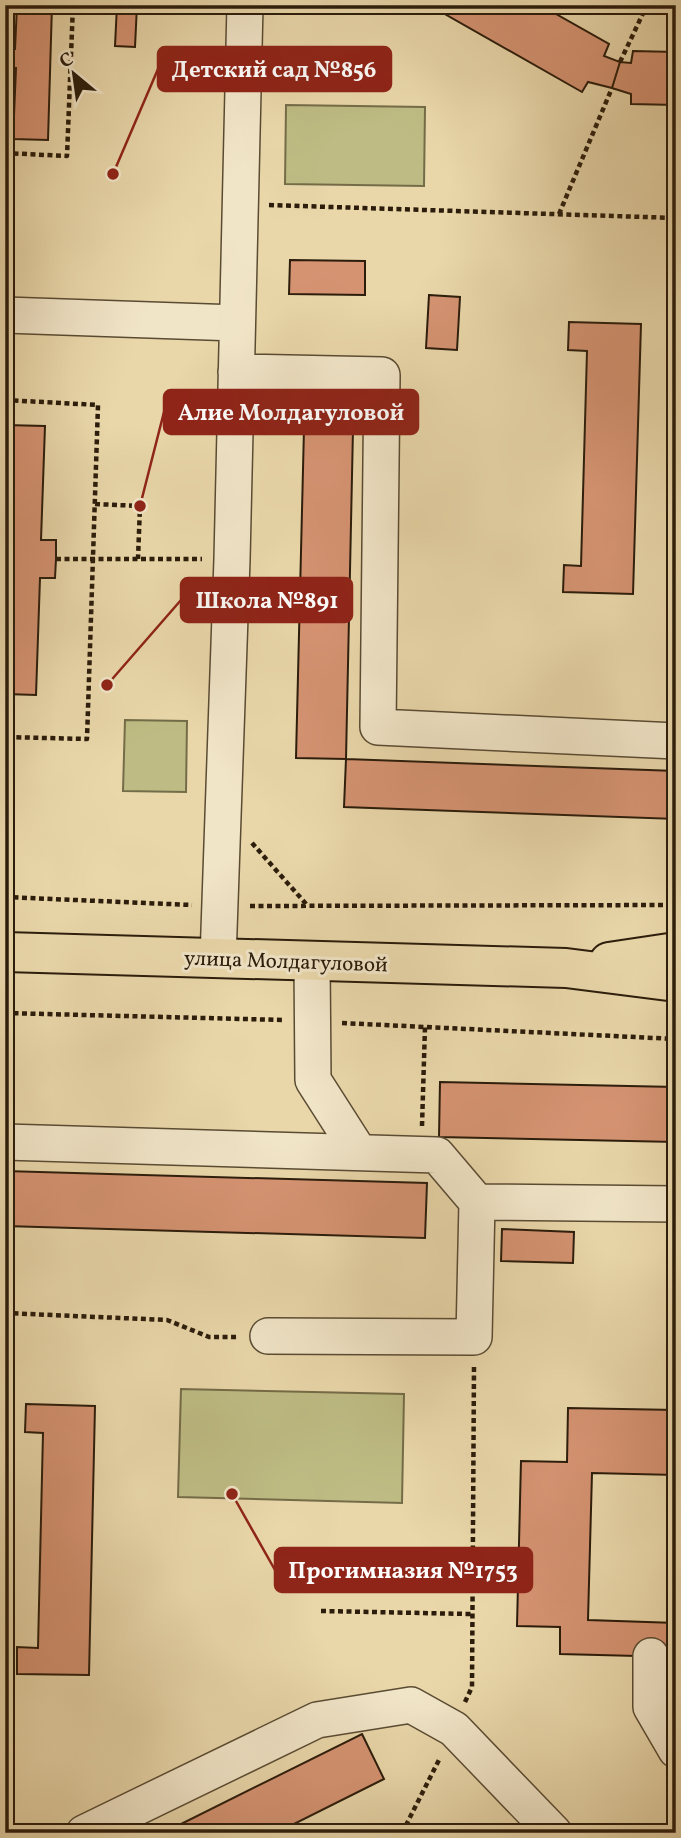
<svg xmlns="http://www.w3.org/2000/svg" width="681" height="1838" viewBox="0 0 681 1838" font-family="Vollkorn,serif">
  <style>
    .green { fill: #bebc84; stroke: #746c48; stroke-width: 2 }
    .building { fill: #d59372; stroke: #2b1c0b; stroke-width: 2 }
    .lines { fill: none; stroke-linecap: round; stroke-linejoin: round }
    .minor-casing { stroke: #5a4b33; stroke-width: 38 }
    .major-casing { stroke: #2b1c0b; stroke-width: 42 }
    .path { stroke: #2b1c0b; stroke-width: 4.5; stroke-dasharray: 5 3.5; stroke-linecap: butt }
    .minor { stroke: #f1e5c8; stroke-width: 35 }
    .major { stroke: #e9d7aa; stroke-width: 38 }
    .labels { text-anchor: middle; stroke-width: 6; stroke-linejoin: round; paint-order: stroke }
    .street-label { font-size: 21px; fill: #2b1c0b; stroke: #f1e5c8 }
    .leader { fill: none; stroke: #8f2418; stroke-width: 2.5 }
    .callout-dot { fill: #8f2418; stroke: #f1e5c8; stroke-width: 2.5 }
    .callout { fill: #8f2418; stroke: #8f2418; stroke-width: 2.5 }
    .callout-label { font-size: 23px; text-anchor: middle; font-weight: bold; fill: #fff }
  </style>
  <rect width="100%" height="100%" fill="#e9d7aa"/>
  <filter id="stains"><feTurbulence type="fractalNoise" baseFrequency=".00286" numOctaves="4"/><feColorMatrix values="0 0 0 0 .2 0 0 0 0 .09 0 0 0 0 .02 0 0 0 .5 -.17"/></filter>
  <radialGradient id="worn" r=".72"><stop offset=".6" stop-color="#630" stop-opacity="0"/><stop offset="1" stop-color="#630" stop-opacity=".3"/></radialGradient>
  <path class="green" d="M 286,105 L 425,107 L 424,186 L 285,184 Z
    M 125,720 L 187,721 L 186,792 L 123,791 Z
    M 181,1389 L 404,1394 L 402,1503 L 178,1497 Z"/>
  <path class="building" d="M 17,5 L 52,5 L 48,140 L 13,139 L 16,68 L 5,68 L 5,49 L 15,49 Z
    M 117,5 L 137,5 L 135,47 L 115,46 Z
    M 429,5 L 540,5 L 609,44 L 604,56 L 620,62 L 612,88 L 588,82 L 582,92 Z
    M 633,51 L 676,52 L 676,105 L 631,104 L 631,94 L 612,88 L 620,62 L 631,63 Z
    M 290,260 L 365,261 L 365,295 L 289,294 Z
    M 429,295 L 460,297 L 457,350 L 426,348 Z
    M 569,322 L 641,324 L 633,594 L 563,592 L 564,565 L 581,566 L 587,351 L 568,350 Z
    M 5,425 L 45,426 L 41,540 L 56,540 L 56,559 L 55,578 L 40,578 L 36,695 L 5,694 Z
    M 304,428 L 353,429 L 346,759 L 296,758 Z
    M 346,759 L 676,771 L 676,819 L 344,807 Z
    M 440,1082 L 676,1087 L 676,1142 L 439,1137 Z
    M 5,1171 L 427,1183 L 425,1238 L 5,1226 Z
    M 502,1229 L 574,1232 L 573,1263 L 501,1261 Z
    M 26,1404 L 95,1406 L 89,1675 L 17,1674 L 17,1647 L 38,1648 L 43,1433 L 25,1432 Z
    M 568,1408 L 676,1410 L 676,1475 L 592,1473 L 588,1620 L 676,1623 L 676,1657 L 560,1654 L 560,1627 L 517,1626 L 521,1461 L 567,1462 Z
    M 362,1734 L 384,1779 L 276,1833 L 163,1833 Z"/>
  <g class="lines">
    <defs>
      <path id="minor" d="M 5,315 L 237,323
        M 236,372 L 382,375 L 378,727 L 676,741
        M 218,959 L 232,559 L 245,5
        M 312,962 L 313,1080 L 359,1152
        M 5,1142 L 437,1155 L 477,1202 L 474,1337 L 268,1336
        M 477,1202 L 676,1204
        M 651,1656 L 651,1707 L 676,1750
        M 84,1833 L 317,1720 L 411,1705 L 454,1729 L 554,1833"/>
      <path id="major" d="M 5,952 L 566,968 L 676,982
        M 609,962 L 676,952"/>
    </defs>
    <use href="#minor" class="minor-casing"/>
    <use href="#major" class="major-casing"/>
    <path class="path" d="M 6,41 L 7,5
      M 620,62 L 647,5
      M 5,153 L 67,156 L 73,5
      M 269,205 L 676,218
      M 559,214 L 612,88
      M 5,400 L 98,405 L 87,739 L 5,737
      M 95,504 L 140,506 L 138,559
      M 56,559 L 202,559
      M 252,843 L 307,905
      M 5,897 L 192,905
      M 250,906 L 676,905
      M 5,1013 L 284,1020
      M 342,1023 L 676,1039
      M 422,1126 L 425,1027
      M 5,1313 L 167,1320 L 209,1337 L 239,1337
      M 321,1611 L 471,1614
      M 465,1702 L 472,1687 L 474,1366
      M 402,1833 L 440,1758"/>
    <use href="#minor" class="minor"/>
    <use href="#major" class="major"/>
  </g>
  <g class="labels">
    <g class="street-label">
      <text transform="translate(286 961) rotate(2)" y="7">улица Молдагуловой</text>
    </g>
  </g>
  <path class="leader" d="M113 174L158 69M140 506L164 412M107 685L181 600M232 1494L275 1570"/>
  <g class="callout-dot">
    <circle cx="113" cy="174" r="7"/>
    <circle cx="140" cy="506" r="7"/>
    <circle cx="107" cy="685" r="7"/>
    <circle cx="232" cy="1494" r="7"/>
  </g>
  <g class="callout">
    <rect x="158" y="47" width="233" height="44" rx="7"/>
    <rect x="164" y="390" width="254" height="44" rx="7"/>
    <rect x="181" y="578" width="171" height="44" rx="7"/>
    <rect x="275" y="1548" width="257" height="44" rx="7"/>
  </g>
  <g class="callout-label">
    <text x="274" y="77">Детский сад №856</text>
    <text x="291" y="420">Алие Молдагуловой</text>
    <text x="267" y="608">Школа №891</text>
    <text x="403" y="1578">Прогимназия №1753</text>
  </g>
  <rect width="681" height="1838" fill="none" stroke="#e9d7aa" stroke-width="28"/>
  <rect x="7" y="7" width="667" height="1824" fill="none" stroke="#2b1c0b" stroke-width="3.5"/>
  <rect x="14" y="14" width="653" height="1810" fill="none" stroke="#2b1c0b" stroke-width="2"/>
  <g transform="translate(74 74) rotate(331)" stroke="#f1e5c8" stroke-width="5" paint-order="stroke">
  <path d="M0-5L12 26L0 18L-12 26Z" fill="#2b1c0b"/>
  <text y="-10" font-size="19" font-weight="bold" text-anchor="middle" fill="#2b1c0b">С</text>
  </g>
  <rect width="100%" height="100%" filter="url(#stains)"/>
  <rect width="100%" height="100%" fill="url(#worn)"/>
</svg>
